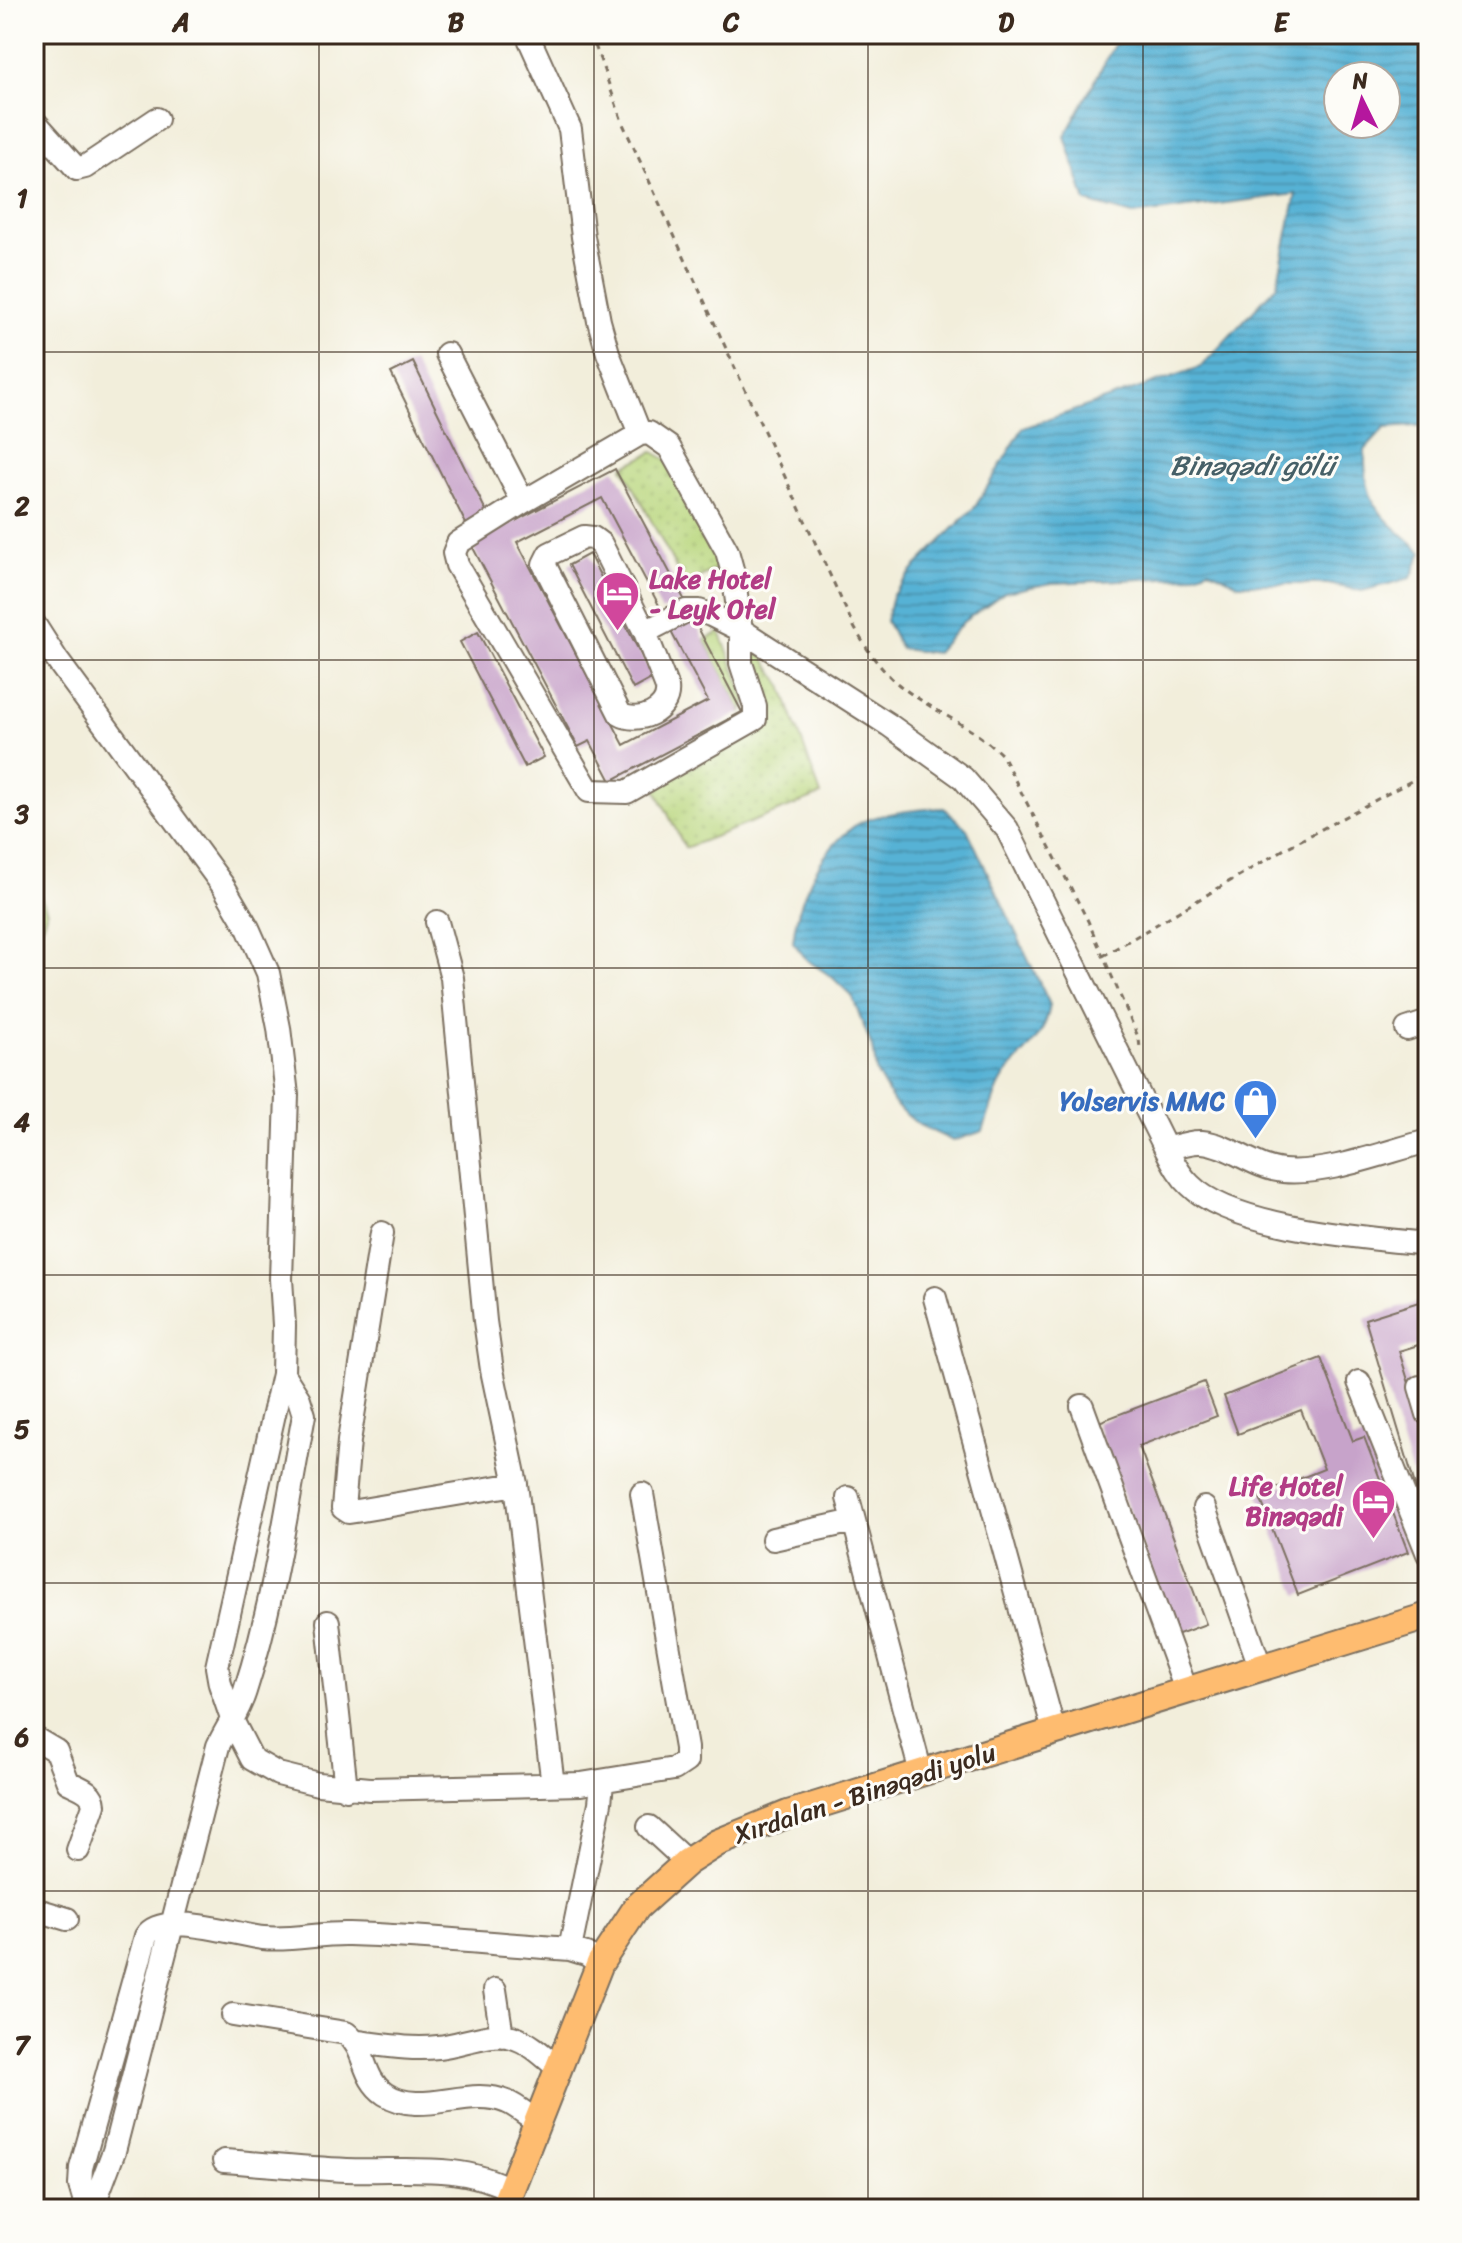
<svg xmlns="http://www.w3.org/2000/svg" width="1462" height="2243" viewBox="0 0 1462 2243" font-family="Sriracha,sans-serif">
  <style>
    .grass { fill: url(#grass-dots); stroke: #7a804d; stroke-width: 2 }
    .wetland { fill: url(#wetland-marsh); stroke: #7a804d; stroke-width: 2 }
    .water { fill: url(#water-rules); stroke: #496e7a; stroke-width: 2; fill-rule: evenodd }
    .building { fill: #c7a3ca }
    .lines { fill: none; stroke-linecap: round; stroke-linejoin: round }
    .minor-casing { stroke: #7b6f60; stroke-width: 26 }
    .major-casing { stroke: #7b6f60; stroke-width: 30 }
    .path { stroke: #7b6f60; stroke-width: 3; stroke-dasharray: 6 6; stroke-linecap: butt }
    .minor { stroke: #fff; stroke-width: 22 }
    .major { stroke: #febc70; stroke-width: 26 }
    .grid { fill: none; stroke: #3b2a1e; stroke-width: 2; stroke-opacity: 0.55 }
    .labels { text-anchor: middle; stroke-width: 6; stroke-linejoin: round; paint-order: stroke }
    .hotel-label { font-size: 26px; font-weight: bold; fill: #b23c85; stroke: #fdfcf7; text-anchor: start }
    .shop-label { font-size: 26px; font-weight: bold; fill: #366cbe; stroke: #fdfcf7; text-anchor: end }
    .street-label { font-size: 26px; fill: #3b2a1e; stroke: #fdfcf7 }
    .water-label { font-size: 28px; font-style: italic; fill: #466067; stroke: #fdfcf7 }
    .neatline { fill: none; stroke: #3b2a1e; stroke-width: 3 }
    .grid-label { font-size: 26px; text-anchor: middle; font-weight: bold; fill: #3b2a1e }
  </style>
  <defs>
    <pattern id="grass-dots" width="8" height="8" patternUnits="userSpaceOnUse" patternTransform="scale(2)"><rect width="8" height="8" fill="#b8d67c"/><path d="M2 2h.1M6 6h.1" fill="none" stroke="#9fb86b" stroke-width="1.8" stroke-linecap="round"/></pattern>
    <pattern id="wetland-marsh" width="20" height="14" patternUnits="userSpaceOnUse" patternTransform="scale(2)"><rect width="20" height="14" fill="#b8d67c"/><path d="M1 5h8M5 5V1M11 12h8M15 12V8" fill="none" stroke="#9fb86b"/></pattern>
    <pattern id="water-rules" width="6" height="5" patternUnits="userSpaceOnUse" patternTransform="scale(2)"><rect width="6" height="5" fill="#57b2d5"/><path d="M0 2.5h6" fill="none" stroke="#4991ac"/></pattern>
  </defs>
  <rect width="100%" height="100%" fill="#fdfcf7"/>
  <filter id="ink" filterUnits="userSpaceOnUse"><feTurbulence type="fractalNoise" baseFrequency=".0125" numOctaves="2"/><feDisplacementMap in="SourceGraphic" scale="16" xChannelSelector="R" yChannelSelector="G"/><feConvolveMatrix kernelMatrix="1 2 1 2 8 2 1 2 1" color-interpolation-filters="sRGB"/></filter>
  <filter id="wash" filterUnits="userSpaceOnUse"><feTurbulence type="fractalNoise" baseFrequency=".006" numOctaves="4" result="noise"/><feDisplacementMap in="SourceGraphic" scale="32" xChannelSelector="R" yChannelSelector="G"/><feGaussianBlur stdDeviation="1.8" result="paint"/><feColorMatrix in="noise" values="0 0 0 0 0 0 0 0 0 0 0 0 0 0 0 0 0 1.4 0 .05"/><feComposite in="paint" operator="in"/></filter>
  <g filter="url(#wash)">
    <rect width="100%" height="100%" fill="#f2eedb"/>
    <path class="grass" d="M 653,452 L 667,460 L 723,565 L 685,585 L 623,467 Z
      M 720,632 L 746,699 L 742,712 L 704,640 Z
      M 750,652 L 763,656 L 782,686 L 821,795 L 685,848 L 655,788 L 773,721 L 749,662 Z"/>
    <path class="wetland" d="M 34,881 L 47,911 L 34,950 Z"/>
    <path class="water" d="M 1120,34 L 1428,34 L 1428,425 L 1385,428 L 1365,450 C 1363,507 1383,517 1422,552 L 1411,578 L 1362,591 L 1328,584 L 1238,584 L 1209,569 L 1187,577 L 1052,583 L 1005,592 L 963,622 L 936,653 L 901,649 L 886,621 L 892,596 L 918,564 L 975,507 L 1023,428 L 1201,367 L 1277,285 L 1296,194 L 1133,215 L 1086,202 L 1065,136 ZM 1338,76 L 1386,76 L 1386,124 L 1338,124 Z
      M 944,808 L 967,829 L 1050,1005 C 1044,1040 1027,1047 1007,1073 C 995,1088 990,1113 983,1131 L 953,1141 L 919,1125 L 896,1106 L 876,1072 L 874,1052 L 852,996 L 832,977 L 807,960 L 793,942 C 797,900 818,854 853,827 C 872,813 920,809 944,808 Z"/>
    <g id="blocks">
      <path class="building" d="M 413,362 L 487,513 L 466,524 L 391,373 Z
        M 615,469 L 684,599 L 662,611 L 602,498 L 517,542 L 624,745 L 708,701 L 669,628 L 692,616 L 742,712 L 611,781 L 590,741 L 578,747 L 471,544 Z
        M 589,554 L 653,678 L 633,689 L 569,565 Z
        M 478,632 L 544,757 L 525,767 L 460,642 Z
        M 1428,1299 L 1428,1342 L 1399,1351 L 1428,1445 L 1428,1517 L 1425,1518 L 1365,1319 Z
        M 1321,1358 L 1353,1441 L 1364,1437 L 1408,1552 L 1298,1595 L 1259,1495 L 1324,1469 L 1301,1410 L 1238,1434 L 1224,1396 Z
        M 1204,1382 L 1217,1416 L 1139,1446 L 1206,1624 L 1176,1635 L 1096,1423 Z"/>
    </g>
  </g>
  <g filter="url(#ink)">
    <use href="#blocks" fill-opacity="0" stroke="#7b6f60" stroke-width="2"/>
    <g class="lines">
      <defs>
        <path id="minor" d="M 527,34 L 570,129 L 583,237 L 599,321 L 608,353 L 640,434
          M 34,121 L 77,169 L 85,167 L 157,119
          M 447,354 L 523,502
          M 649,433 L 669,447 L 727,551 L 733,573 L 741,630 L 741,663 L 755,706 L 755,719 L 627,792 L 589,791 L 457,565 L 454,553 L 458,543 L 523,502 L 640,434 Z
          M 584,537 L 593,538 L 601,544 L 645,632 L 667,688 C 670,711 638,725 620,714 L 544,564 L 549,554 Z
          M 34,624 L 57,660 L 224,887 L 248,928 L 268,973 L 279,1028 L 287,1095 L 281,1279 L 284,1325 L 283,1374 L 299,1399 L 304,1415 C 287,1506 274,1602 245,1691 C 239,1711 227,1727 218,1746 L 114,2151 L 92,2209
          M 645,632 L 686,611 L 699,611 L 711,615 L 741,630 L 889,725 L 963,778 L 1007,829 L 1166,1149 C 1173,1162 1179,1175 1190,1185 C 1232,1228 1368,1238 1428,1244
          M 437,922 L 452,978 L 485,1321 L 492,1370 L 516,1484 L 553,1785
          M 1407,1029 L 1428,1022
          M 1166,1149 C 1177,1146 1190,1141 1202,1142 C 1231,1145 1254,1168 1283,1171 C 1327,1175 1385,1152 1428,1141
          M 382,1233 L 349,1441 L 343,1508 L 349,1512 L 362,1510 L 516,1484
          M 935,1298 L 1054,1731
          M 283,1374 L 217,1667 L 220,1684 L 233,1722 L 252,1759 L 278,1774 L 318,1784 L 370,1789 L 581,1784 L 674,1769 L 686,1761 L 686,1748 L 642,1494
          M 1359,1382 L 1428,1554
          M 1420,1387 L 1428,1414
          M 1082,1406 L 1186,1690
          M 848,1498 L 921,1773
          M 1204,1508 L 1260,1666
          M 773,1539 L 854,1521
          M 328,1622 L 346,1789
          M 34,1738 L 56,1751 L 68,1782 C 80,1788 93,1791 94,1805 L 78,1850
          M 649,1827 L 687,1862
          M 34,1909 L 67,1919
          M 570,1949 L 600,1803 L 602,1783
          M 495,1990 L 502,2036
          M 233,2015 L 346,2033 C 367,2049 361,2078 385,2094 C 422,2118 468,2085 507,2102 C 517,2106 528,2116 538,2122
          M 357,2042 C 384,2045 410,2050 438,2047 C 462,2045 489,2031 512,2037 C 530,2042 545,2057 559,2069
          M 224,2161 C 265,2164 306,2168 347,2170 C 403,2172 461,2162 511,2190
          M 87,2209 L 80,2185 L 81,2168 L 146,1936 C 162,1910 237,1935 263,1938 C 292,1941 320,1933 349,1934 C 423,1936 496,1944 570,1949 L 586,1954 L 600,1963"/>
        <path id="major" d="M 503,2209 L 600,1963 L 637,1907 L 687,1862 L 717,1843 L 788,1814 L 1428,1616"/>
      </defs>
      <use href="#minor" class="minor-casing"/>
      <use href="#major" class="major-casing"/>
      <path class="path" d="M 591,34 L 623,124 L 853,625 C 865,647 879,668 898,684 C 931,711 972,725 1002,755 L 1088,921 L 1139,1039 L 1140,1048
        M 1103,956 L 1288,847 L 1428,772"/>
      <use href="#minor" class="minor"/>
      <use href="#major" class="major"/>
    </g>
  </g>
  <path class="grid" d="M 319,34 L 319,2209M 594,34 L 594,2209M 868,34 L 868,2209M 1143,34 L 1143,2209M 34,352 L 1428,352M 34,660 L 1428,660M 34,968 L 1428,968M 34,1275 L 1428,1275M 34,1583 L 1428,1583M 34,1891 L 1428,1891"/>
  <defs>
    <symbol id="hotel-pin" viewBox="-11 -11 22 30"><path d="M0 17L-7.5 6A9.5 9.5 0 1 1 7.5 6Z" fill="#d1479c" stroke="#fdfcf7"/><path d="M-6-4.5h1.5V1H6V5H4.5V3h-9V5H-6ZM-4 0a1.8 1.8 0 1 1 3.6 0ZM.5 0V-2.5h3Q6-2.5 6 0Z" fill="#fff"/></symbol>
    <symbol id="shop-pin" viewBox="-11 -11 22 30"><path d="M0 17L-7.5 6A9.5 9.5 0 1 1 7.5 6Z" fill="#3f7fe0" stroke="#fdfcf7"/><path d="M-5-2.5h2.3a2.7 3.5 0 0 1 5.4 0H5L5.5 6h-11ZM-1.5-2.5h3a1.5 2.3 0 0 0-3 0Z" fill="#fff"/></symbol>
  </defs>
  <g fill-rule="evenodd">
    <use href="#hotel-pin" x="592" y="568" width="51" height="69"/>
    <use href="#shop-pin" x="1230" y="1076" width="51" height="69"/>
    <use href="#hotel-pin" x="1348" y="1476" width="51" height="69"/>
  </g>
  <g class="labels">
    <g class="hotel-label">
      <text x="649" y="588">Lake Hotel<tspan x="649" dy="30">- Leyk Otel</tspan></text>
      <text x="1343" y="1495" text-anchor="end">Life Hotel<tspan x="1343" dy="30">Binəqədi</tspan></text>
    </g>
    <g class="shop-label">
      <text x="1225" y="1110">Yolservis MMC</text>
    </g>
    <g class="street-label">
      <text transform="translate(865 1793) rotate(-18)" y="9">Xırdalan - Binəqədi yolu</text>
    </g>
    <g class="water-label">
      <text x="1252" y="475">Binəqədi gölü</text>
    </g>
  </g>
  <rect width="1462" height="2243" fill="none" stroke="#fdfcf7" stroke-width="88"/>
  <g transform="translate(1362 100) rotate(355)"><circle r="38" fill="#fdfcf7" stroke="#afa8a0" stroke-width="2"/>
  <path d="M0-6L14 30L0 20L-14 30Z" fill="#b5179e"/>
  <text y="-12" font-size="22" font-weight="bold" text-anchor="middle" fill="#3b2a1e">N</text>
  </g>
  <rect x="44" y="44" width="1374" height="2155" class="neatline"/>
  <g class="grid-label">
    <text x="181" y="31">A</text>
    <text x="456" y="31">B</text>
    <text x="731" y="31">C</text>
    <text x="1006" y="31">D</text>
    <text x="1281" y="31">E</text>
    <text x="22" y="207">1</text>
    <text x="22" y="515">2</text>
    <text x="22" y="823">3</text>
    <text x="22" y="1131">4</text>
    <text x="22" y="1438">5</text>
    <text x="22" y="1746">6</text>
    <text x="22" y="2054">7</text>
  </g>
</svg>
